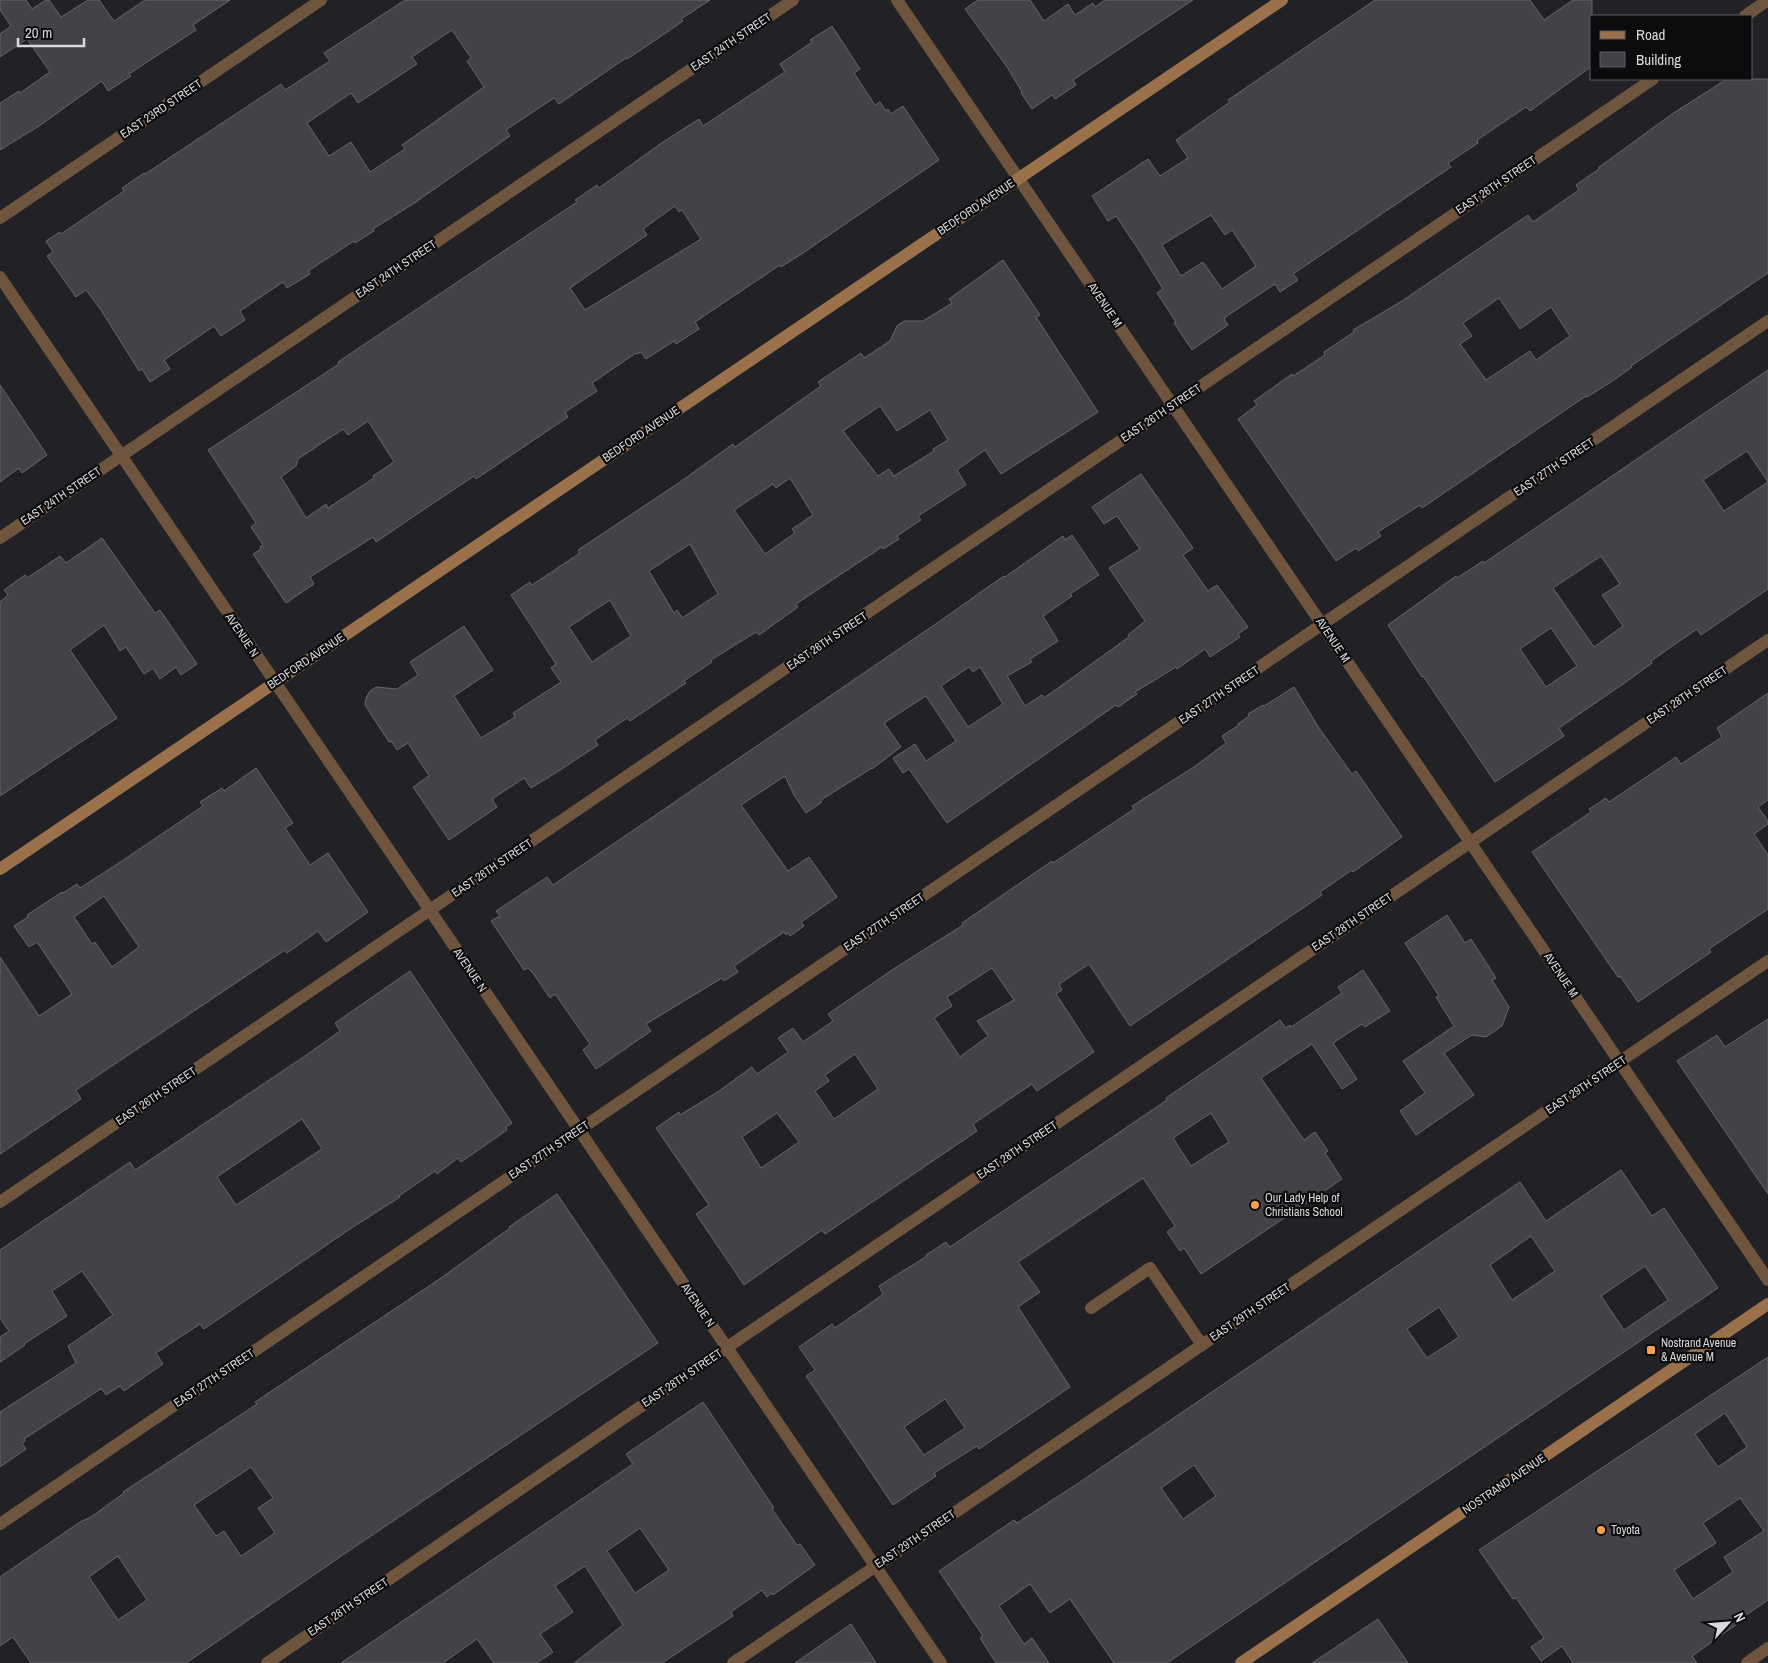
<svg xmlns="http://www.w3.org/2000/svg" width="1768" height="1663" viewBox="0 0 1768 1663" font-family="'Archivo Narrow',sans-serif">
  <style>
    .building { fill: #444247; stroke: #67656a; fill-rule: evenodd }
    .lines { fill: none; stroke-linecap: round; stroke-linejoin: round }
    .service { stroke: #6f553d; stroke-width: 12 }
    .minor { stroke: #6f553d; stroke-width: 12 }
    .secondary { stroke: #9a714a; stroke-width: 12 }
    .poi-dot { fill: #f7a149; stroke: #0c0b0d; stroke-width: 2 }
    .labels { text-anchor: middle; stroke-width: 4.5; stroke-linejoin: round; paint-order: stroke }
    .street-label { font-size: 12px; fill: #d9d8db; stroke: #0c0b0d }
    .poi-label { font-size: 12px; fill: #d9d8db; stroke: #0c0b0d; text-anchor: start }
  </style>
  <rect width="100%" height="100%" fill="#222125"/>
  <path class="building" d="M 0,0 L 26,0 L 32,9 L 46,0 L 49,0 L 61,17 L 88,0 L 99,0 L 114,21 L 145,0 L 230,0 L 193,25 L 196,30 L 129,74 L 131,76 L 108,91 L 102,81 L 39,126 L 0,150 L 0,103 L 19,91 L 20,93 L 50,72 L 27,39 L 0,57 L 0,34 L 11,26 L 0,10 Z
    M 405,0 L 710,0 L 681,19 L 683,21 L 657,39 L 627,59 L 626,58 L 559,104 L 554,98 L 506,130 L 510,136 L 413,204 L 373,229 L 374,231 L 355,243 L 354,241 L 308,271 L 310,274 L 287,288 L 283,282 L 240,311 L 245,320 L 221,336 L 214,326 L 164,360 L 170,369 L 150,382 L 142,369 L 139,371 L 101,310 L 86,290 L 76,297 L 47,256 L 53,252 L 46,241 L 60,232 L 61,234 L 124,191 L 122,188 L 144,173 L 145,174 L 281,84 L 285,90 L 330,61 L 324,53 ZM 452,30 L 471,58 L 467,61 L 484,87 L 402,145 L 405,149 L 370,172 L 351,142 L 329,156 L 307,123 L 351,93 L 358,103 L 417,64 L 412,57 Z
    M 978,0 L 1030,0 L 1044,21 L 1068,4 L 1075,15 L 1093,3 L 1095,7 L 1105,0 L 1193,0 L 1073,80 L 1076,85 L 1055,99 L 1052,95 L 1032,109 L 1021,93 L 1022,92 L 1007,67 L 965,9 Z
    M 1375,0 L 1530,0 L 1544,20 L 1573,0 L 1592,0 L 1592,66 L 1530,111 L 1526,107 L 1477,140 L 1478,143 L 1448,163 L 1451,167 L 1293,274 L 1298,280 L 1280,292 L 1275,284 L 1227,316 L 1224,319 L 1228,325 L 1192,350 L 1174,323 L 1176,322 L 1157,293 L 1163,289 L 1140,252 L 1116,216 L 1108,221 L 1092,196 L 1148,159 L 1160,176 L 1188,158 L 1176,140 L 1230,102 L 1228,100 ZM 1211,215 L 1225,235 L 1232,230 L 1256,266 L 1222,289 L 1203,262 L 1181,276 L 1162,245 Z
    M 832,26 L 860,69 L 854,73 L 875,105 L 880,102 L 886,111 L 888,109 L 891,114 L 903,106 L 939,160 L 800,255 L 781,267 L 780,265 L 695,322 L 699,329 L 676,344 L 674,341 L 646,359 L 641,352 L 637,354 L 636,353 L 592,383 L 597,391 L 565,412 L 568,417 L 476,479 L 474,476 L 429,506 L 376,542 L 373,537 L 310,577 L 314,584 L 286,603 L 253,554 L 261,549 L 260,547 L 263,545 L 251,527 L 256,523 L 208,450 L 339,364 L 338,362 L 577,202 L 575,200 L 597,185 L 599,188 L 663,142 L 699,119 L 703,126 L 785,72 L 780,64 L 812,42 L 810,40 ZM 675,206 L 679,212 L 682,210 L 701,239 L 585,310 L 570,288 L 647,235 L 643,229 ZM 368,421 L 394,462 L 373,476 L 374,478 L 328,508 L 326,504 L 306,518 L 281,477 L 296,466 L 298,459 L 343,429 L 348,435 Z
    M 1727,79 L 1768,79 L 1768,273 L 1631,366 L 1632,367 L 1611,382 L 1587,397 L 1586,396 L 1422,508 L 1420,505 L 1378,532 L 1381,536 L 1358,551 L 1356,548 L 1336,561 L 1238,419 L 1257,405 L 1254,401 L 1292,374 L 1293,376 L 1325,355 L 1324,352 L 1354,332 L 1353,330 L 1402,301 L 1528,215 L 1533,222 L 1579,190 L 1576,185 L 1599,169 L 1598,168 L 1672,114 ZM 1499,298 L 1520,329 L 1551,307 L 1570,336 L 1536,360 L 1530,351 L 1486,380 L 1460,344 L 1472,336 L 1463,323 Z
    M 1003,260 L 1040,315 L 1036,317 L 1098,412 L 1001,474 L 985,450 L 957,470 L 966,485 L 918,516 L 921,520 L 897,536 L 899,539 L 883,549 L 882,547 L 796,604 L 798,607 L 759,635 L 756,632 L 711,660 L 712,662 L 684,681 L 686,683 L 630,721 L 627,718 L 595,740 L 598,745 L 554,774 L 531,788 L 524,778 L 492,799 L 497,807 L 449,840 L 413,787 L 429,776 L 408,743 L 397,750 L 391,741 L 389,742 L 365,705 L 366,698 L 370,691 L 376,687 L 397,689 L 418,675 L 410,662 L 464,626 L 493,670 L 454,696 L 481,738 L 515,717 L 513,713 L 561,682 L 551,668 L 556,664 L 511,595 L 530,582 L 532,585 L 580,553 L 578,550 L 680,482 L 733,444 L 735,447 L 821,386 L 818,382 L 861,353 L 864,358 L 890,341 L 897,326 L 904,321 L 923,321 L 952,303 L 949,299 ZM 880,406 L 897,431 L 930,410 L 948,440 L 933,449 L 934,451 L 894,476 L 889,469 L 878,476 L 843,431 ZM 790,478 L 813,515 L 792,529 L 795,533 L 765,554 L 734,510 L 773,484 L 776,488 ZM 690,544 L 718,594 L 682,618 L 677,610 L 674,613 L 649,571 ZM 610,600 L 631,636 L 592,662 L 569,627 Z
    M 1768,370 L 1768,589 L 1701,635 L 1697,629 L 1651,661 L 1652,663 L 1626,682 L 1559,728 L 1564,736 L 1495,782 L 1423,676 L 1422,677 L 1388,625 L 1456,576 L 1457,578 L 1483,561 L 1484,563 ZM 1747,451 L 1768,482 L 1724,511 L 1703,480 ZM 1601,556 L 1620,584 L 1602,595 L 1623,626 L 1594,647 L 1553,588 ZM 1551,628 L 1577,666 L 1546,687 L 1520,649 Z
    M 0,385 L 47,455 L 22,473 L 19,468 L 0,482 Z
    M 1141,474 L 1193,548 L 1183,555 L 1208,591 L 1217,585 L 1248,627 L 1238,634 L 1240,637 L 1210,657 L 1205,649 L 1177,669 L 1176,667 L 1135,692 L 1137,694 L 1118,707 L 1116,705 L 947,823 L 909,769 L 903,773 L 893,758 L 915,744 L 926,761 L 956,741 L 926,696 L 884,723 L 901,747 L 872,769 L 872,768 L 821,800 L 822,802 L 806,813 L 794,795 L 785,776 L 741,805 L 788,871 L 809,857 L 837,897 L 801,922 L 804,926 L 790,936 L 788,933 L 786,935 L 784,932 L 734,966 L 738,972 L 724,981 L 722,978 L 646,1024 L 651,1031 L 596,1069 L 583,1050 L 590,1044 L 555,994 L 550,998 L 532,972 L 528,968 L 524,970 L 491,921 L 500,916 L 496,911 L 547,877 L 553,885 L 940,621 L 988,587 L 1004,576 L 1005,577 L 1063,536 L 1065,540 L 1072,535 L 1099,575 L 1070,594 L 1072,596 L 1043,616 L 1058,641 L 1030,659 L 1032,662 L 1007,676 L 1025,706 L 1042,695 L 1044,698 L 1129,637 L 1128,635 L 1145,621 L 1109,568 L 1140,549 L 1117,516 L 1104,524 L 1092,507 ZM 969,667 L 973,672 L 980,667 L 1003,704 L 968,727 L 941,686 Z
    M 102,538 L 155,613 L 160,610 L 197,664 L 181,675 L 176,667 L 160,679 L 153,668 L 144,674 L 126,647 L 120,651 L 104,625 L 70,650 L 117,718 L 0,796 L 0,602 L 8,595 L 4,590 L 25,575 L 27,578 L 60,556 L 66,563 Z
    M 1294,687 L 1319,728 L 1352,774 L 1356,771 L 1402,837 L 1353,872 L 1352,870 L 1320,892 L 1322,895 L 1130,1026 L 1089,964 L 1059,984 L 1062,990 L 1056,994 L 1094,1052 L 1037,1091 L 1032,1084 L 973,1124 L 977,1131 L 825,1234 L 822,1230 L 744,1285 L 696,1214 L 709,1205 L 656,1128 L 679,1112 L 680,1115 L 719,1091 L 752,1067 L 757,1074 L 788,1052 L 778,1038 L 793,1028 L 803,1042 L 833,1021 L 828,1014 L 895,968 L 963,925 L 962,923 L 1052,861 L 1053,863 L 1134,809 L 1132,806 L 1194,767 L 1226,743 L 1222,736 L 1239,725 L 1238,724 L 1249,716 L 1248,714 L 1263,705 L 1264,706 ZM 992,968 L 1014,1000 L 977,1021 L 988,1036 L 960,1057 L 934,1018 L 952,1006 L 947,997 ZM 855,1054 L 878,1089 L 834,1119 L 815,1091 L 829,1081 L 825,1075 ZM 777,1113 L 799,1142 L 761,1168 L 742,1137 Z
    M 1768,693 L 1768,800 L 1758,807 L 1768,821 L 1768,824 L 1754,834 L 1768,855 L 1768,909 L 1709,949 L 1711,952 L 1638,1002 L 1620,976 L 1618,977 L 1532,852 L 1591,812 L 1589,809 L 1606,798 L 1609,802 L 1676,757 L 1681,764 L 1722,737 L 1717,728 Z
    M 256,768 L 293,823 L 285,828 L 310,865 L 328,853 L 368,912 L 326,942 L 318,931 L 287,953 L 285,950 L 76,1090 L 81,1099 L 0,1154 L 0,957 L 39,1016 L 72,994 L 37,942 L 29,947 L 14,926 L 28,917 L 27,915 L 62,892 L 63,893 L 77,884 L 80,888 L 119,863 L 203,806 L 200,802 L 222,788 L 224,791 ZM 104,896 L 139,947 L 112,967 L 95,942 L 92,944 L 74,917 Z
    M 1447,915 L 1465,943 L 1471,939 L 1496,978 L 1492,980 L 1509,1007 L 1502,1026 L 1486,1037 L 1472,1035 L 1444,1053 L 1474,1095 L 1416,1135 L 1400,1111 L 1425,1093 L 1403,1061 L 1454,1026 L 1436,997 L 1439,996 L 1405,943 Z
    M 1363,970 L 1390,1011 L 1365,1027 L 1362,1024 L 1333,1043 L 1357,1079 L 1342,1089 L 1312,1044 L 1261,1078 L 1304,1140 L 1315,1132 L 1328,1151 L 1325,1153 L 1342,1179 L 1201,1274 L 1184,1248 L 1180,1251 L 1167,1232 L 1175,1226 L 1143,1178 L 1018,1262 L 1040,1292 L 1018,1307 L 1070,1387 L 979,1449 L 977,1446 L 934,1473 L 936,1476 L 893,1505 L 806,1376 L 815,1370 L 799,1347 L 832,1324 L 835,1328 L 878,1298 L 883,1294 L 879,1286 L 927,1256 L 926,1255 L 946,1242 L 950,1247 L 1167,1100 L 1166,1098 L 1267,1029 L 1280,1020 L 1286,1028 L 1290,1025 L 1291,1027 L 1342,993 L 1338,987 ZM 1211,1113 L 1229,1142 L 1191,1166 L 1173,1138 ZM 945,1399 L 965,1428 L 924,1455 L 904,1427 Z
    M 410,971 L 512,1123 L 506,1127 L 507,1130 L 461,1162 L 458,1158 L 437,1174 L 435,1171 L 399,1196 L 400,1197 L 347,1231 L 204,1329 L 200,1324 L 156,1353 L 163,1364 L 124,1391 L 120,1386 L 106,1395 L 102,1389 L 99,1390 L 24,1439 L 25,1441 L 22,1443 L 26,1449 L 0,1467 L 0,1412 L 76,1363 L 68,1346 L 113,1315 L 82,1271 L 52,1291 L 67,1316 L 24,1344 L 25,1345 L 0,1362 L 0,1337 L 9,1331 L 0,1318 L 0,1250 L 130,1162 L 135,1170 L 305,1056 L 340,1031 L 335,1023 ZM 302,1119 L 322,1149 L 236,1205 L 217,1177 Z
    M 1768,1019 L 1768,1194 L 1677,1061 L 1717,1035 L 1725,1047 Z
    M 1621,1170 L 1652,1216 L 1664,1208 L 1718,1288 L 1167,1663 L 1114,1663 L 1070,1599 L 1050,1613 L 1030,1584 L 999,1606 L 1024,1644 L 1032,1638 L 1049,1663 L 996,1663 L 980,1638 L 983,1636 L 939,1571 L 1014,1520 L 1017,1523 L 1077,1484 L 1520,1182 L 1546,1221 ZM 1531,1236 L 1555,1271 L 1512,1300 L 1490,1265 ZM 1645,1266 L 1668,1300 L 1624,1330 L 1601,1296 ZM 1439,1307 L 1459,1337 L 1427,1358 L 1407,1329 ZM 1194,1465 L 1216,1496 L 1183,1519 L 1161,1488 Z
    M 557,1194 L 658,1343 L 353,1548 L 186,1663 L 31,1663 L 13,1637 L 0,1646 L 0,1577 L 80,1522 L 91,1517 L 124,1493 L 123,1492 L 257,1404 L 255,1402 L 441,1278 L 485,1246 L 510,1228 L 509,1227 ZM 251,1467 L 273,1498 L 258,1508 L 275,1533 L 241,1556 L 224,1531 L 216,1536 L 194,1505 ZM 118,1556 L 147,1600 L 118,1620 L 89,1577 Z
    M 1768,1357 L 1768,1600 L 1736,1622 L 1737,1624 L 1692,1656 L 1697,1663 L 1573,1663 L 1562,1646 L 1541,1661 L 1531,1647 L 1544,1638 L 1516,1598 L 1513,1599 L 1479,1550 ZM 1725,1413 L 1747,1447 L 1718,1467 L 1695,1434 ZM 1740,1498 L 1764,1531 L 1724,1557 L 1733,1572 L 1693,1599 L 1674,1570 L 1716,1543 L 1703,1523 Z
    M 703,1402 L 774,1508 L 772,1509 L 797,1545 L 800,1544 L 815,1565 L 773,1595 L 772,1593 L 767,1597 L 762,1590 L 731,1612 L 733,1616 L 662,1663 L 574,1663 L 623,1625 L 585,1566 L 555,1586 L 573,1612 L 540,1634 L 553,1652 L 537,1663 L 494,1663 L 477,1639 L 443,1663 L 341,1663 L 633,1464 L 626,1454 ZM 640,1528 L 669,1570 L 635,1593 L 607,1551 Z
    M 1378,1619 L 1408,1663 L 1312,1663 Z
    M 851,1624 L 876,1663 L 795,1663 Z"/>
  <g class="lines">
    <path class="service" d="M 1091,1308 L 1150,1268 L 1202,1345"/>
    <path class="minor" d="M 897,0 L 1768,1280
      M 1745,16 L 1768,0
      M 0,218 L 321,0
      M 0,277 L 941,1663
      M 0,538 L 793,0
      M 0,1202 L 1653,79
      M 0,1524 L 1768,321
      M 267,1663 L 726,1348 L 1768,640
      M 733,1663 L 1768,961
      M 1747,1663 L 1768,1648"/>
    <path class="secondary" d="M 0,869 L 1282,0
      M 1241,1663 L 1768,1304"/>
  </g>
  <g class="poi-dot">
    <circle cx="1255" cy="1205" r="5"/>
    <rect x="1646" y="1345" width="10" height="10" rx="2.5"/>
    <circle cx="1601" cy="1530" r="5"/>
  </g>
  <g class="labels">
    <g class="street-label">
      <text transform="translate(731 42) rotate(-34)" y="4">EAST 24TH STREET</text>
      <text transform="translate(161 109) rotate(-34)" y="4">EAST 23RD STREET</text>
      <text transform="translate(1496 185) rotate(-34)" y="4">EAST 26TH STREET</text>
      <text transform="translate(976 207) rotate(-34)" y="4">BEDFORD AVENUE</text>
      <text transform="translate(396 269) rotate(-34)" y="4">EAST 24TH STREET</text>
      <text transform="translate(1105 305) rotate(56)" y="4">AVENUE M</text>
      <text transform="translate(1161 413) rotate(-34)" y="4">EAST 26TH STREET</text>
      <text transform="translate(641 434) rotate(-34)" y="4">BEDFORD AVENUE</text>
      <text transform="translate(1554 467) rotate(-34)" y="4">EAST 27TH STREET</text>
      <text transform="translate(61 496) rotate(-34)" y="4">EAST 24TH STREET</text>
      <text transform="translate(242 635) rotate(56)" y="4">AVENUE N</text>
      <text transform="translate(1333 640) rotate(56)" y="4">AVENUE M</text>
      <text transform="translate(827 641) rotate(-34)" y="4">EAST 26TH STREET</text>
      <text transform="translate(306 661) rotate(-34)" y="4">BEDFORD AVENUE</text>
      <text transform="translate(1219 695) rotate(-34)" y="4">EAST 27TH STREET</text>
      <text transform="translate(1687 695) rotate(-34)" y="4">EAST 28TH STREET</text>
      <text transform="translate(492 868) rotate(-34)" y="4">EAST 26TH STREET</text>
      <text transform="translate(884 922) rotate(-34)" y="4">EAST 27TH STREET</text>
      <text transform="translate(1352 922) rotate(-34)" y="4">EAST 28TH STREET</text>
      <text transform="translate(470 970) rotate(56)" y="4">AVENUE N</text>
      <text transform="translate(1561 975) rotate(56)" y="4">AVENUE M</text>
      <text transform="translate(1586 1085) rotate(-34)" y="4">EAST 29TH STREET</text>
      <text transform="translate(156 1096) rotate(-34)" y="4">EAST 26TH STREET</text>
      <text transform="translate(549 1150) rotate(-34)" y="4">EAST 27TH STREET</text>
      <text transform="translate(1017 1150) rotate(-34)" y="4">EAST 28TH STREET</text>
      <text transform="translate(698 1305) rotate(56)" y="4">AVENUE N</text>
      <text transform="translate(1250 1312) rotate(-34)" y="4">EAST 29TH STREET</text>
      <text transform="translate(214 1378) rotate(-34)" y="4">EAST 27TH STREET</text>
      <text transform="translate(682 1378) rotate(-34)" y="4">EAST 28TH STREET</text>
      <text transform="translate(1504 1484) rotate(-34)" y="4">NOSTRAND AVENUE</text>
      <text transform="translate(915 1539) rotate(-34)" y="4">EAST 29TH STREET</text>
      <text transform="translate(348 1607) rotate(-34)" y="4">EAST 28TH STREET</text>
    </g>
    <g class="poi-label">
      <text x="1265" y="1202">Our Lady Help of<tspan x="1265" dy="14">Christians School</tspan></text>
      <text x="1661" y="1347">Nostrand Avenue<tspan x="1661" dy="14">&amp; Avenue M</tspan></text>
      <text x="1611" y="1534">Toyota</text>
    </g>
  </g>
  <rect x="1590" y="15" width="162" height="65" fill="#0c0b0d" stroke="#5e5d5f"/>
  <rect x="1600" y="31" width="25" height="8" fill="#9a714a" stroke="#5e5d5f"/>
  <text x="1636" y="40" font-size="15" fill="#d9d8db">Road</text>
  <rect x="1600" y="52" width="25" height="15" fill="#444247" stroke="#5e5d5f"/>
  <text x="1636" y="65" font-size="15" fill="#d9d8db">Building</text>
  <g transform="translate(1728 1623) rotate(64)" stroke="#0c0b0d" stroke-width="4" paint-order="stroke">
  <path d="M0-4L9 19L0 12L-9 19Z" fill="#d9d8db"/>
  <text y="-8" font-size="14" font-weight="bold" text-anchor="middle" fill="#d9d8db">N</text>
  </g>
  <path d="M18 38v8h66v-8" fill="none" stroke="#d9d8db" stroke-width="2.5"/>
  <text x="25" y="38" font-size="15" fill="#d9d8db" stroke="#0c0b0d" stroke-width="4" paint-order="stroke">20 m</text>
</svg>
